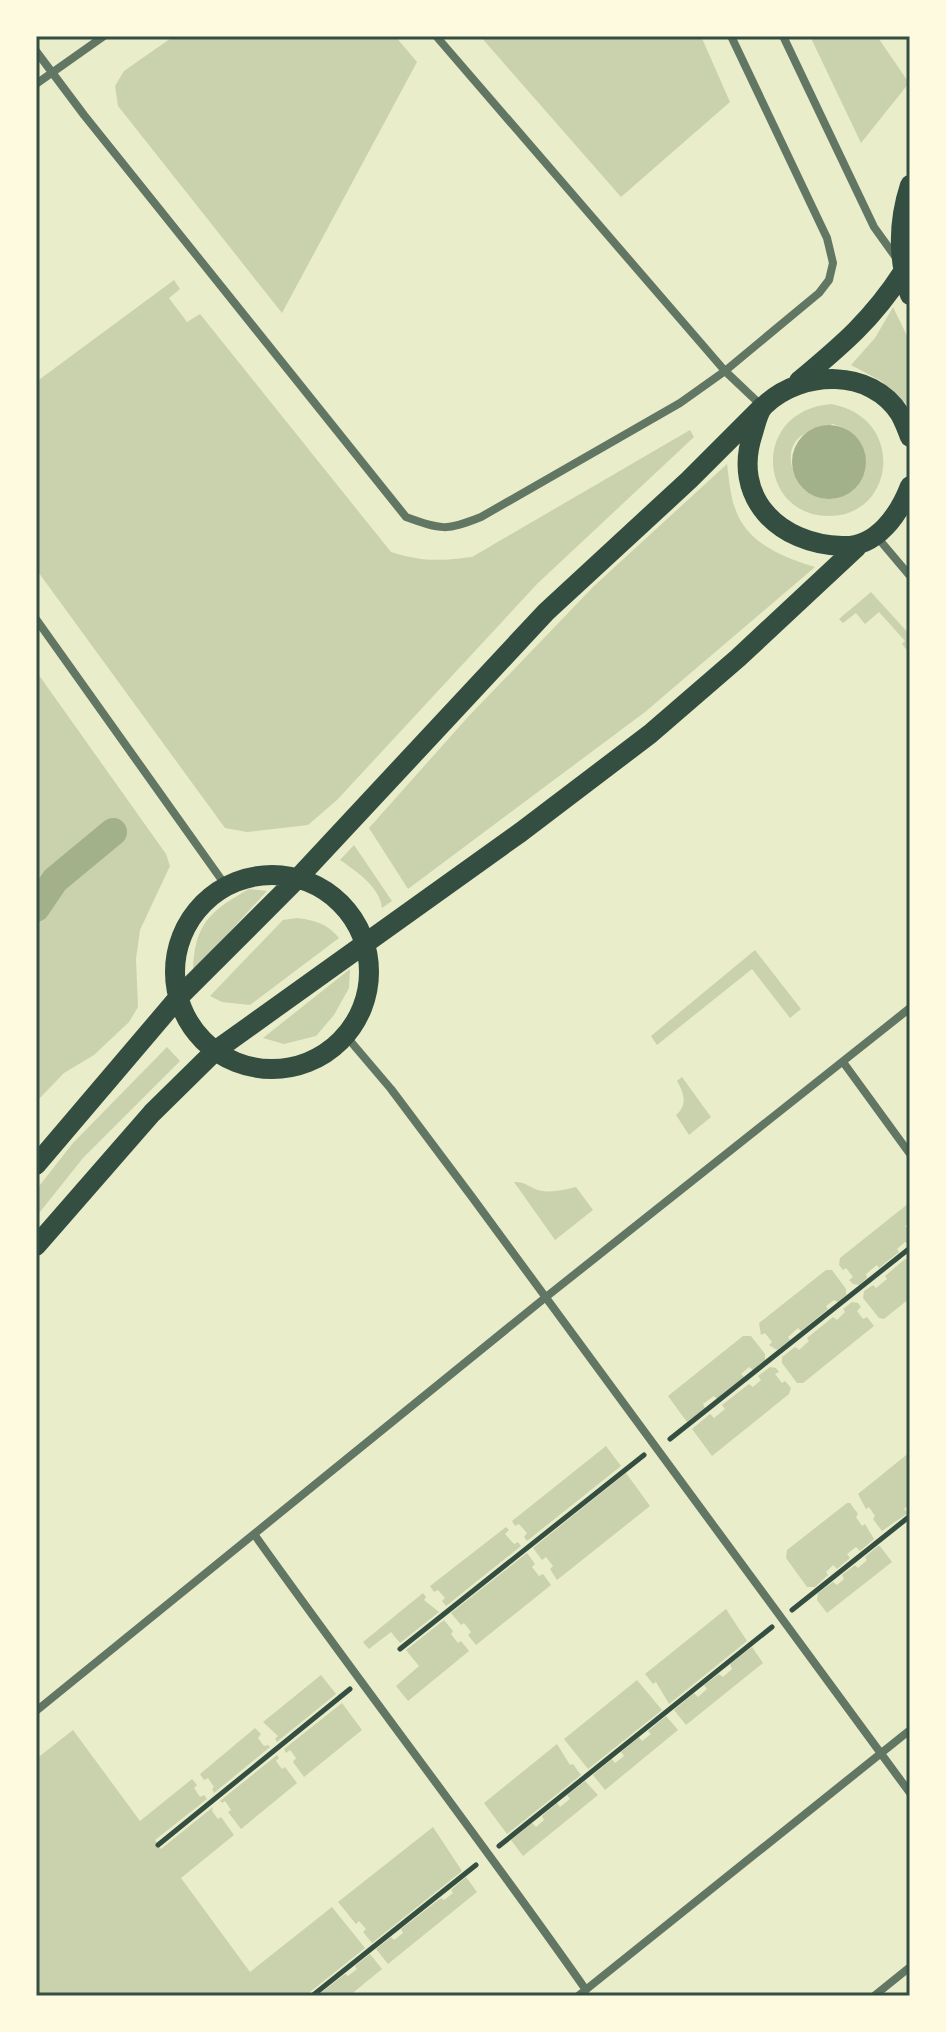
<svg xmlns="http://www.w3.org/2000/svg" width="946" height="2032" viewBox="0 0 946 2032" font-family="'Archivo Narrow',sans-serif">
  <style>
    .green { fill: #cad2ad; fill-rule: evenodd }
    .water { fill: #a3b18a }
    .lines { fill: none; stroke-linecap: round; stroke-linejoin: round }
    .canal { stroke: #a3b18a; stroke-width: 28 }
    .path { stroke: #344e41; stroke-width: 5 }
    .minor { stroke: #617663; stroke-width: 8 }
    .primary { stroke: #344e41; stroke-width: 20 }
    .neatline { fill: none; stroke: #344e41; stroke-width: 3 }
  </style>
  <rect width="100%" height="100%" fill="#e9edc9"/>
  <path class="green" d="M 174,36 L 395,36 L 417,62 L 282,313 L 118,106 L 115,86 L 124,71 Z
    M 480,36 L 701,36 L 730,102 L 621,197 Z
    M 810,36 L 877,36 L 909,83 L 861,143 Z
    M 174,280 L 180,289 L 169,298 L 187,322 L 200,314 L 391,552 C 423,562 439,561 472,557 L 690,430 L 694,437 L 537,584 L 337,800 L 308,825 L 247,832 L 225,828 L 36,569 L 36,382 Z
    M 893,307 L 910,342 L 910,407 L 881,381 L 851,365 L 875,338 Z
    M 831,404 C 906,417 896,516 829,516 C 758,516 750,411 831,404 ZM 833,424 L 844,428 L 859,441 L 804,490 C 792,476 783,450 801,436 C 809,430 824,428 833,424 Z
    M 727,464 C 729,478 730,495 735,508 C 746,543 784,558 815,567 L 645,712 L 408,889 L 369,828 L 467,718 L 594,586 Z
    M 871,592 L 910,635 L 910,654 L 902,644 L 905,641 L 879,612 L 865,624 L 856,613 L 843,623 L 839,619 Z
    M 36,671 L 166,854 L 170,866 L 140,930 L 136,959 L 138,1007 L 129,1022 L 94,1055 L 64,1073 L 36,1102 Z
    M 354,845 L 392,901 L 382,908 C 380,887 356,871 340,860 Z
    M 249,889 L 267,891 L 193,972 C 194,924 210,911 249,889 Z
    M 297,918 C 314,920 328,924 339,938 L 250,1005 L 222,1002 L 210,996 L 283,920 Z
    M 755,950 L 801,1009 L 790,1018 L 752,969 L 657,1045 L 651,1036 Z
    M 350,969 L 349,988 L 334,1015 L 316,1036 L 284,1044 L 263,1038 Z
    M 167,1047 L 180,1061 L 83,1158 L 36,1217 L 36,1190 L 73,1143 Z
    M 682,1077 L 711,1117 L 689,1135 L 676,1115 C 688,1105 684,1093 677,1081 Z
    M 514,1182 C 523,1182 525,1184 533,1188 C 547,1195 562,1190 576,1187 L 593,1210 L 555,1240 Z
    M 909,1203 L 910,1223 L 905,1226 L 910,1232 L 910,1244 L 905,1242 L 897,1249 L 899,1252 L 879,1268 L 877,1265 L 866,1274 L 867,1278 L 859,1285 L 853,1284 L 849,1280 L 853,1277 L 846,1268 L 843,1270 L 839,1265 L 840,1258 Z
    M 905,1259 L 910,1261 L 910,1298 L 884,1319 L 879,1318 L 863,1298 L 864,1291 L 873,1285 L 876,1288 L 887,1279 L 885,1276 Z
    M 826,1270 L 832,1270 L 846,1289 L 846,1295 L 838,1302 L 834,1300 L 826,1306 L 828,1309 L 801,1331 L 798,1328 L 788,1337 L 790,1340 L 777,1350 L 769,1345 L 772,1342 L 765,1333 L 761,1335 L 759,1323 Z
    M 852,1302 L 858,1303 L 861,1307 L 857,1311 L 863,1319 L 867,1317 L 874,1326 L 803,1383 L 797,1383 L 782,1363 L 782,1357 L 795,1347 L 799,1350 L 809,1341 L 807,1338 L 833,1317 L 837,1320 L 845,1312 L 843,1309 Z
    M 743,1336 L 751,1336 L 765,1354 L 765,1360 L 753,1370 L 749,1367 L 741,1374 L 744,1377 L 717,1399 L 714,1396 L 703,1404 L 705,1408 L 687,1422 L 668,1396 Z
    M 770,1367 L 776,1368 L 779,1372 L 775,1374 L 782,1383 L 785,1381 L 791,1388 L 789,1394 L 712,1456 L 692,1429 L 710,1414 L 714,1418 L 725,1409 L 722,1405 L 749,1384 L 753,1387 L 761,1380 L 758,1376 Z
    M 606,1446 L 621,1466 L 527,1541 L 524,1537 L 527,1533 L 519,1524 L 515,1526 L 512,1521 Z
    M 910,1452 L 910,1504 L 904,1509 L 908,1513 L 882,1531 L 873,1519 L 875,1516 L 869,1507 L 866,1509 L 858,1494 Z
    M 626,1473 L 650,1506 L 557,1580 L 550,1569 L 553,1566 L 546,1557 L 542,1560 L 533,1548 Z
    M 847,1503 L 850,1503 L 858,1514 L 856,1517 L 862,1526 L 865,1524 L 874,1539 L 860,1551 L 856,1547 L 847,1554 L 850,1558 L 837,1569 L 833,1565 L 826,1572 L 828,1575 L 815,1587 L 807,1587 L 786,1558 L 787,1550 Z
    M 506,1527 L 509,1530 L 505,1534 L 514,1544 L 518,1542 L 521,1546 L 446,1606 L 442,1601 L 445,1598 L 438,1590 L 434,1592 L 430,1586 Z
    M 878,1546 L 880,1546 L 892,1562 L 827,1613 L 817,1600 L 818,1593 L 833,1582 L 837,1585 L 844,1579 L 842,1575 L 855,1565 L 858,1568 L 867,1560 L 865,1557 Z
    M 527,1553 L 535,1564 L 532,1567 L 539,1576 L 543,1574 L 551,1585 L 476,1645 L 468,1635 L 471,1632 L 464,1623 L 461,1625 L 451,1613 Z
    M 423,1593 L 426,1597 L 424,1600 L 439,1612 L 400,1643 L 391,1632 L 369,1649 L 363,1642 Z
    M 726,1609 L 747,1641 L 669,1704 L 656,1682 L 653,1684 L 645,1674 Z
    M 444,1620 L 453,1631 L 451,1634 L 458,1643 L 461,1641 L 469,1651 L 408,1701 L 396,1686 L 419,1666 L 406,1650 Z
    M 752,1647 L 763,1663 L 686,1725 L 674,1710 L 694,1693 L 698,1697 L 707,1689 L 704,1685 L 719,1674 L 723,1677 L 732,1669 L 730,1664 Z
    M 321,1675 L 336,1694 L 277,1742 L 275,1739 L 278,1736 L 263,1722 Z
    M 637,1680 L 662,1710 L 588,1769 L 564,1739 Z
    M 342,1703 L 362,1730 L 304,1777 L 293,1762 L 296,1758 L 290,1750 L 286,1753 L 284,1749 Z
    M 666,1716 L 678,1730 L 605,1790 L 593,1775 L 612,1759 L 615,1763 L 624,1756 L 621,1752 L 639,1737 L 642,1741 L 651,1734 L 648,1731 Z
    M 255,1728 L 261,1734 L 258,1738 L 264,1746 L 268,1745 L 270,1747 L 214,1793 L 212,1789 L 214,1787 L 208,1778 L 204,1780 L 200,1774 Z
    M 73,1730 L 140,1821 L 192,1779 L 197,1785 L 194,1788 L 200,1797 L 204,1795 L 207,1799 L 155,1840 L 161,1849 L 213,1807 L 212,1811 L 218,1819 L 221,1817 L 234,1835 L 181,1878 L 250,1972 L 332,1907 L 365,1948 L 305,1996 L 36,1996 L 36,1759 Z
    M 557,1744 L 570,1765 L 573,1764 L 581,1775 L 507,1834 L 484,1803 Z
    M 277,1755 L 279,1758 L 276,1761 L 282,1769 L 285,1767 L 297,1783 L 241,1829 L 228,1812 L 231,1810 L 225,1801 L 222,1803 L 220,1801 Z
    M 585,1781 L 598,1795 L 523,1856 L 511,1840 L 532,1823 L 536,1827 L 544,1820 L 542,1816 L 557,1803 L 560,1807 L 570,1799 L 567,1795 Z
    M 433,1827 L 462,1871 L 372,1943 L 363,1932 L 366,1929 L 359,1921 L 356,1924 L 338,1902 Z
    M 466,1877 L 477,1892 L 388,1964 L 376,1949 L 391,1937 L 394,1940 L 403,1933 L 401,1929 L 441,1898 L 444,1900 L 453,1893 L 451,1890 Z
    M 370,1954 L 382,1969 L 349,1996 L 317,1996 L 345,1974 L 348,1976 L 357,1969 L 355,1966 Z"/>
  <path class="water" d="M792 462a37 37 0 1 1 74 0a37 37 0 1 1-74 0Z"/>
  <g class="lines">
    <path class="canal" d="M 36,908 L 55,880 L 113,832"/>
    <path class="path" d="M 670,1439 L 910,1248
      M 792,1610 L 910,1516
      M 400,1649 L 644,1455
      M 158,1845 L 350,1689
      M 499,1846 L 772,1627
      M 312,1996 L 476,1865"/>
    <path class="minor" d="M 436,36 L 725,371 L 762,406
      M 783,36 L 874,227 L 897,259
      M 36,51 L 84,115 L 406,517 C 442,530 446,531 481,517 L 680,403 L 725,371 L 819,293 L 829,280 L 833,263 L 827,238 L 731,36
      M 36,84 L 104,36
      M 877,537 L 910,576
      M 36,619 L 226,886
      M 346,1036 L 391,1089 L 472,1197 L 910,1793
      M 843,1062 L 910,1154
      M 254,1534 C 363,1687 478,1836 586,1990
      M 36,1711 L 546,1297 L 910,1008
      M 578,1996 L 910,1730
      M 874,1996 L 910,1967"/>
    <path class="primary" d="M 910,185 C 898,222 897,257 910,295
      M 799,381 C 842,345 872,320 903,272
      M 910,437 C 907,429 904,421 900,414 C 871,368 802,370 765,405 C 758,411 756,424 753,433 C 731,498 779,544 842,546 C 876,548 899,515 910,486
      M175 972a97 97 0 1 1 194 0a97 97 0 1 1-194 0Z
      M 36,1165 L 178,998 L 298,878 L 546,612 L 689,480 L 763,406
      M 36,1246 L 152,1113 L 215,1051 L 521,832 L 650,734 L 738,658 L 857,547"/>
  </g>
  <rect width="946" height="2032" fill="none" stroke="#fefae0" stroke-width="76"/>
  <rect x="38" y="38" width="870" height="1956" class="neatline"/>
</svg>
